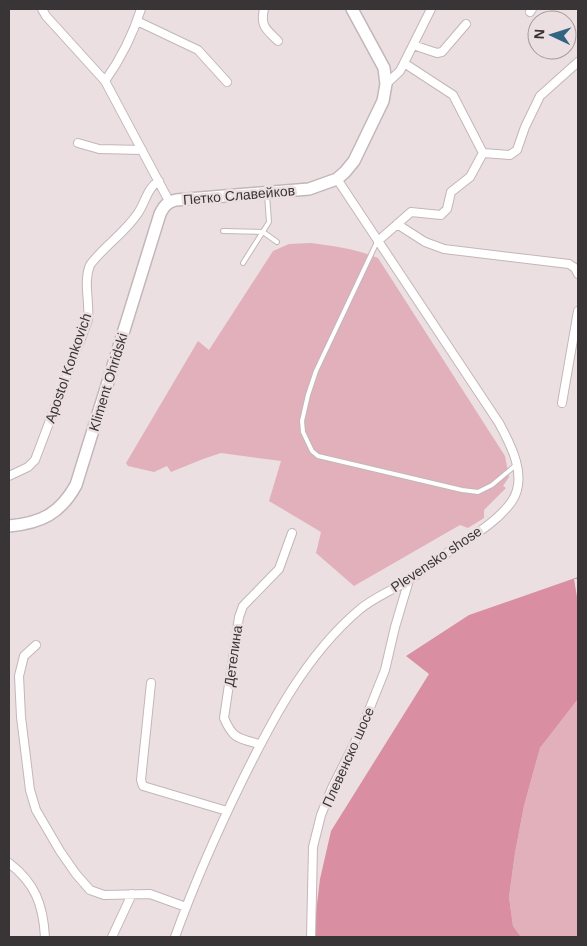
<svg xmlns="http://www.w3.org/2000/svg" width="587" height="946" viewBox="0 0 587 946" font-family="Helvetica,sans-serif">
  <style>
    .green { fill: #e2b0bb }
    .forest { fill: #d98fa1 }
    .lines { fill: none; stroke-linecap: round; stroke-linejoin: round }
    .lane-casing { stroke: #c3b6b9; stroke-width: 6 }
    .street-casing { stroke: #c3b6b9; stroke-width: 10 }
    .secondary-casing { stroke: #c3b6b9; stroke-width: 14 }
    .lane { stroke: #fff; stroke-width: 4 }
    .street { stroke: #fff; stroke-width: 8 }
    .secondary { stroke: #fff; stroke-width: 11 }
    .labels { text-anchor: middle; stroke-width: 5; stroke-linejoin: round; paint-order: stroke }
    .street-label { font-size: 14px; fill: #393435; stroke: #ecdfe1 }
  </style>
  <rect width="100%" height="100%" fill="#ecdfe1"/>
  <path class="green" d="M 311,243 C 333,246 357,249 378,258 L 505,456 L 509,477 L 503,486 L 506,488 L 484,510 L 484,518 L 468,528 L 460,525 L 354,586 L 316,553 L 321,532 L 269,501 L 281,461 L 221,453 L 203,459 L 171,472 L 167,466 L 154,472 L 128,466 L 126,463 L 198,341 L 209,350 L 273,251 L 289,244 Z
    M 578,699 L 578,937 L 521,937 L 513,926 L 509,897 L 515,853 L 524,806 L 540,748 Z"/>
  <path class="forest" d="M 578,577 L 578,579 L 574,579 L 578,603 L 578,699 L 540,748 L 524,806 L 515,853 L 509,897 L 513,926 L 521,937 L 313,937 L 320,879 L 331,831 L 429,674 L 406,656 L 469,615 Z"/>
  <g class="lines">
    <defs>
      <path id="lane" d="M 223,231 L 263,232 L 277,242
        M 377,242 L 316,371 L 308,395 L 302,421 L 303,432 L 312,451 L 318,456 L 462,490 L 478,492 L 492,485 L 516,465
        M 243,263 L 269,222 L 267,195"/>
      <path id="street" d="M 42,9 L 46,16 L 105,81 L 169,201
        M 264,9 C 260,26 266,29 278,41
        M 530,12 L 532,9
        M 137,21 L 198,50 L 227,82
        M 413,45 L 437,53 L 442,52 L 466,24
        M 404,63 L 453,95 L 483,153
        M 105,81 C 120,60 133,34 141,9
        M 386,84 L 400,71 L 431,9
        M 78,143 L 99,149 L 142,150
        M 483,153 L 510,155 L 517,150 L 525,127 L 540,96 L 578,62
        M 397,224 L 425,242 L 444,249 L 569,264 L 575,268 L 578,274
        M 378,241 L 411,212 L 441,215 L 447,209 L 451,192 L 470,177 L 483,153
        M 562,403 L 578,311
        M 9,476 L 28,467 L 35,460 L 88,320 C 90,302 83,282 90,265 C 104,246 125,233 138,213 C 146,201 147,188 159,181
        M 36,645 L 24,656 L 19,676 L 21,717 L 30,790 L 36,810 L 60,851 L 76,874 L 90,890 L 104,895 L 150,894 L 186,907
        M 151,683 L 141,780 L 143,786 L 227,811
        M 259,744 C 238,738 233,739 224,718 L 239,617 L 243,606 L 279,569 L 292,533
        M 9,863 C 35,883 43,904 45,937
        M 112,937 L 132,894
        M 175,937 C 194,884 217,832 242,781 C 272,720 306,655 359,610 C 373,598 391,591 407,581 C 421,573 434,562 447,553 C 469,538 497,523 512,501 C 528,477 511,445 499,423 L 337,179
        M 311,937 L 313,847 L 321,815 L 332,788 L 361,730 L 385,670 L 395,627 L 409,580"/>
      <path id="secondary" d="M 9,526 C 41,523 60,514 76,485 L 160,214 C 164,206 167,202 176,200 L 309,189 L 337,179 L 345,172 L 354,161 L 383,101 L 386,84 L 384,68 L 352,9"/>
    </defs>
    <use href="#lane" class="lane-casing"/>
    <use href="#street" class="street-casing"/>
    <use href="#secondary" class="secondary-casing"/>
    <use href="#lane" class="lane"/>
    <use href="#street" class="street"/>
    <use href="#secondary" class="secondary"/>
  </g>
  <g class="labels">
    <g class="street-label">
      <text transform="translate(239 195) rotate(-5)" y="5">Петко Славейков</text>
      <text transform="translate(68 368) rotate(-71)" y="5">Apostol Konkovich</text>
      <text transform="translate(108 382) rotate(-73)" y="5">Kliment Ohridski</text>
      <text transform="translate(436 559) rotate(-34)" y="5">Plevensko shose</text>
      <text transform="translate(233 656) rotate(-82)" y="5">Детелина</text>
      <text transform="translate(348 757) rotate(-66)" y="5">Плевенско шосе</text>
    </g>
  </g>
  <rect width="587" height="946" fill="none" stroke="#393435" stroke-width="20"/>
  <g transform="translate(552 35) rotate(274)"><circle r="24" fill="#ecdfe1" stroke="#a49b9c"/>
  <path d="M0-4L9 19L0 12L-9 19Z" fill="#316581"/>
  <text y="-8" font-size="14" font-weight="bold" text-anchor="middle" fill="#393435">N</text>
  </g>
</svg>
